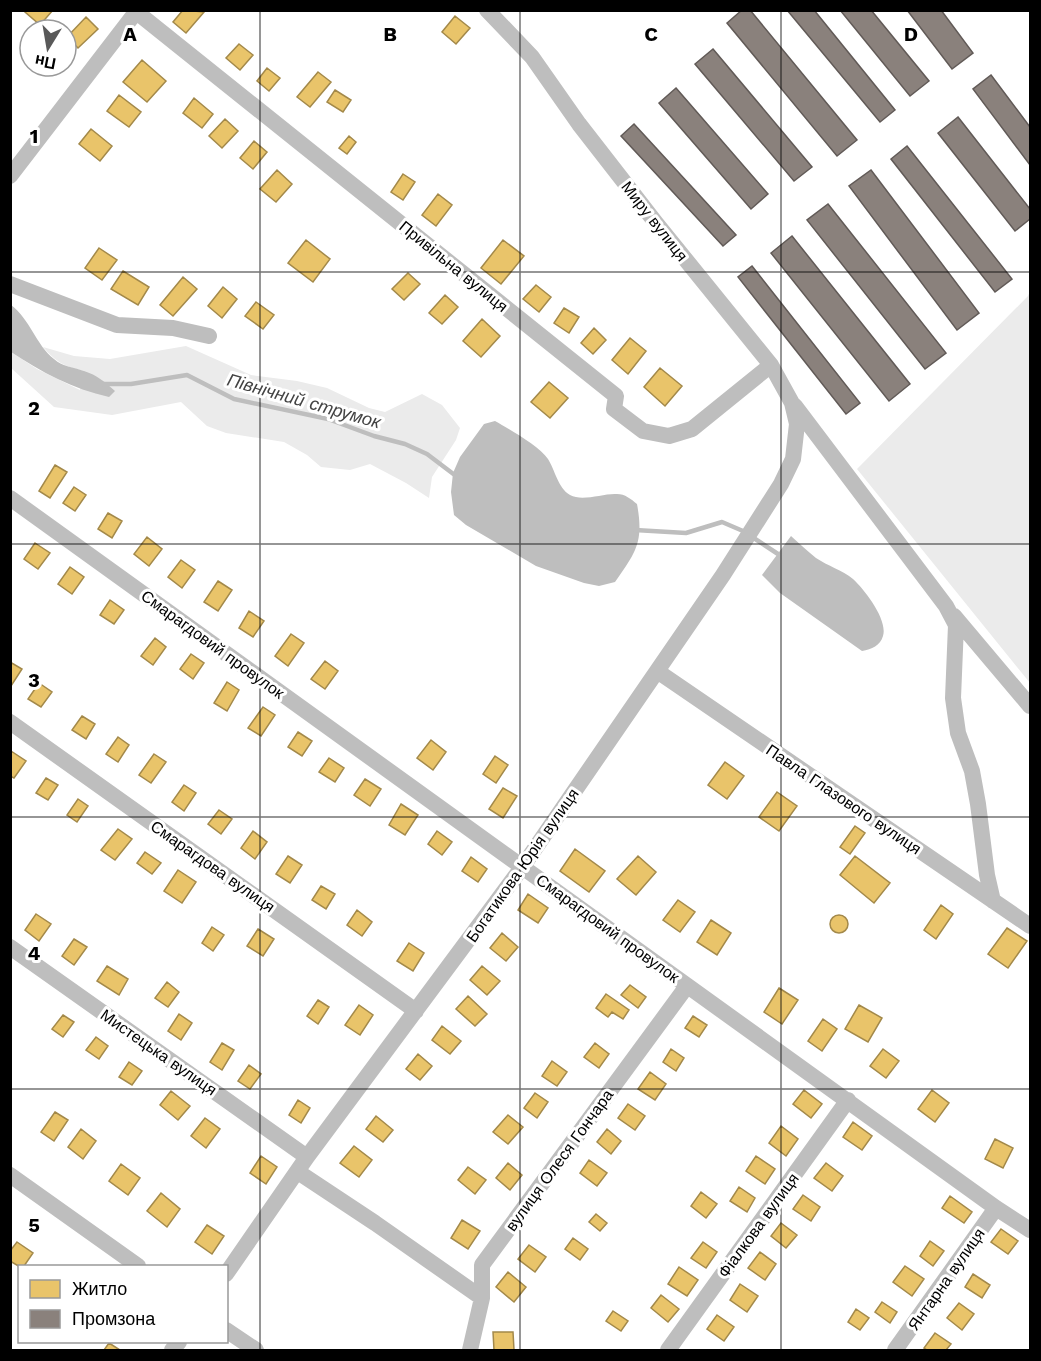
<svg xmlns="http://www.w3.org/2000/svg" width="1041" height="1361" viewBox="0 0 1041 1361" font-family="'Work Sans',sans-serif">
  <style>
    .green { fill: #ebebeb }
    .water { fill: #bebebe }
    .homes { fill: #e9c46a; stroke: #a3894a; stroke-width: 1.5 }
    .industry { fill: #8a817c; stroke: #615a57; stroke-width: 1.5 }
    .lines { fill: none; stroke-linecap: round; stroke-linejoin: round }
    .stream { stroke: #bebebe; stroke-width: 4.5 }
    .minor { stroke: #bebebe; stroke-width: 16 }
    .grid { fill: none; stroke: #000; stroke-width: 1.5; stroke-opacity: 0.55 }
    .labels { text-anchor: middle; stroke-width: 6; stroke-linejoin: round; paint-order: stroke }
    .street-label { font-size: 16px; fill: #000; stroke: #fff }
    .water-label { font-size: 18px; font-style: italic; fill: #434343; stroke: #fff }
    .grid-label { font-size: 20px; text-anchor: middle; font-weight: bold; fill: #000; stroke: #fff; stroke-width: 6; stroke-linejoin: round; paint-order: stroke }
  </style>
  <rect width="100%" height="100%" fill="#fff"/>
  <path class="green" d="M 1030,291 L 1030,683 L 857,469 L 1028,296 Z
    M 186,346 L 251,375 L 297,381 L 327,388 L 369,408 L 385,412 L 422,394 L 442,405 L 460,428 L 456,440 L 432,477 L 429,498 L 406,483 L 370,464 L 350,470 L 321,467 L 307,455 L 284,442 L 226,433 L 207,426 L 181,402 L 112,415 L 54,407 L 11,368 L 11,352 L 37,369 L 80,390 L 84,371 C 64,366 57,363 43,347 L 74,356 L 110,359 Z"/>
  <path class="water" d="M 11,305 C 30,319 36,345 54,359 C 63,367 73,367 84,371 C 97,375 105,382 115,391 L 109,397 C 73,389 41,372 11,352 Z
    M 495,421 C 509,429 539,446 548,459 C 555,470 558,488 570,495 C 583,502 603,493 617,494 C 625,494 631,499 637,504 C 644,542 636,552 615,582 L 599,586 L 584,583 L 536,566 L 466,525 L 454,515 L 451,492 L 453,473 L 460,457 L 484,424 Z
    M 791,536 C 799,543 807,551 816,558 C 828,566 842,570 853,579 C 865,590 888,620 883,636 C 880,646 872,649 862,651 L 780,593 L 762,575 Z"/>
  <path class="homes" d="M 26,10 L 53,10 L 40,25 L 25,12 Z
    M 183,10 L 204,12 L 186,33 L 173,22 Z
    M 455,16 L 470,28 L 456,44 L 442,32 Z
    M 86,17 L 98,29 L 78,48 L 67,37 Z
    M 239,44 L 253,55 L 240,70 L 226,58 Z
    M 142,60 L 166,81 L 147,102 L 123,82 Z
    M 267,68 L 280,78 L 269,91 L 257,81 Z
    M 318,72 L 331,82 L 310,107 L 297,97 Z
    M 335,90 L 351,100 L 343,112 L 327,102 Z
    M 119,95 L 141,112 L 129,127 L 107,111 Z
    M 194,98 L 213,114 L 202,128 L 183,113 Z
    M 225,119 L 238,131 L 222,148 L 209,136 Z
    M 91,129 L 112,146 L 100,161 L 79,144 Z
    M 349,136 L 356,142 L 347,154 L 339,148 Z
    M 254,141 L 267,152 L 253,169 L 240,158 Z
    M 277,170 L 292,184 L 276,202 L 260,189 Z
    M 403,174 L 415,182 L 403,200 L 391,192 Z
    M 438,194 L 452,205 L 436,226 L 422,215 Z
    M 306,240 L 330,259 L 313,282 L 288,263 Z
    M 503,240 L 524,256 L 501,284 L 481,268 Z
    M 99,248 L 117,260 L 102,280 L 85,268 Z
    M 123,271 L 149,287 L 138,305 L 111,289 Z
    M 408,273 L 420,284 L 404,300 L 392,289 Z
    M 183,277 L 197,289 L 173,316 L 160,305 Z
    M 536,285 L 551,297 L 539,312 L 523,299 Z
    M 223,287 L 237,299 L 222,318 L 208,306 Z
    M 445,295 L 458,307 L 442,324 L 429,313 Z
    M 256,302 L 274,315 L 263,329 L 245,316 Z
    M 564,308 L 579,317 L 569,333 L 554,323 Z
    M 482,319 L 500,336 L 481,357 L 463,341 Z
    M 594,328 L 606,340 L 593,354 L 581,343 Z
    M 630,338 L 646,351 L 628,374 L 612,360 Z
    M 660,368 L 682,386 L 665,406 L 644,387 Z
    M 549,382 L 568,398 L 550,418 L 531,402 Z
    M 55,465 L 67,472 L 50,498 L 39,491 Z
    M 74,487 L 86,495 L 75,511 L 63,503 Z
    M 108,513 L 122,521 L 112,538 L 98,529 Z
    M 147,537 L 162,549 L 149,566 L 134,554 Z
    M 35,543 L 50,553 L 38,569 L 24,559 Z
    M 181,560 L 195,570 L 182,588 L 168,577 Z
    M 70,567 L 84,577 L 72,594 L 58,584 Z
    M 218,581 L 232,590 L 218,611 L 204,602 Z
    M 110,600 L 124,610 L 114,624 L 100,615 Z
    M 249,611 L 264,621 L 253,637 L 239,628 Z
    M 291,634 L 304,643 L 288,666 L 275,656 Z
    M 155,638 L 166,647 L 153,665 L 141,656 Z
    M 191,654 L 204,663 L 193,679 L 180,669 Z
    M 325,661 L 338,671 L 325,689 L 311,679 Z
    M 10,662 L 22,669 L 11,686 L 10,686 Z
    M 227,682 L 239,690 L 227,711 L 214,703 Z
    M 39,683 L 52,692 L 41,707 L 28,699 Z
    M 263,707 L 275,715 L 261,736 L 248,728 Z
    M 82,716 L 95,724 L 86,739 L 72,730 Z
    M 298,732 L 312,741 L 302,756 L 288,747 Z
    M 118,737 L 129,745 L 118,762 L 106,754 Z
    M 431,740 L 446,752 L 433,770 L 417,758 Z
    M 11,751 L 26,761 L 14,778 L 10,776 Z
    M 154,754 L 166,762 L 151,783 L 139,775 Z
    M 495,756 L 508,765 L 496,783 L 483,774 Z
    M 329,758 L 344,768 L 335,782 L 319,772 Z
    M 725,762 L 744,776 L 727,799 L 708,785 Z
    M 46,778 L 58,785 L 48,800 L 36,793 Z
    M 365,779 L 381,789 L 370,806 L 354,795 Z
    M 184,785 L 196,793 L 184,811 L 172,802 Z
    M 503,788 L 517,796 L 503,818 L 489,809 Z
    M 777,792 L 797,806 L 779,831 L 759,817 Z
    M 78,799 L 88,806 L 77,822 L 67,815 Z
    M 401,804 L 418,815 L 405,835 L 389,825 Z
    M 219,810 L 232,819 L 221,834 L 208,824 Z
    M 855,826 L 865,833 L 850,854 L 840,847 Z
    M 118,829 L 132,839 L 115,860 L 101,850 Z
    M 253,831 L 267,842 L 255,859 L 241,848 Z
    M 437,831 L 452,842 L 442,855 L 428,844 Z
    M 575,849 L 605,871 L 589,892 L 560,871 Z
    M 145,852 L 161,863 L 152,874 L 137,863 Z
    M 288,856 L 302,865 L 290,883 L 276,874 Z
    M 638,856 L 656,872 L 636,895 L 617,879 Z
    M 855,856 L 890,883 L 874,903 L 840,875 Z
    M 471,857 L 487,869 L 478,882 L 462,871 Z
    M 178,870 L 196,882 L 182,903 L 164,891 Z
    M 321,886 L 335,894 L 326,909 L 312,900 Z
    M 528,894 L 548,908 L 538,923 L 518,910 Z
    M 678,900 L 695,912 L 680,932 L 663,920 Z
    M 941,905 L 953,914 L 936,939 L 924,930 Z
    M 357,910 L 372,922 L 362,936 L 347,925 Z
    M 36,914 L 51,924 L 39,941 L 25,930 Z
    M830 924a9 9 0 1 1 18 0a9 9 0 1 1-18 0Z
    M 711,920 L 731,933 L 717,955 L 697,942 Z
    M 212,927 L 224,935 L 213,951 L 202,943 Z
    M 1007,928 L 1027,941 L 1008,968 L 988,954 Z
    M 258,929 L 274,939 L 263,956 L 247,946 Z
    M 502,933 L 518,947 L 506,961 L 490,948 Z
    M 74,939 L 87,947 L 74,965 L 62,956 Z
    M 409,943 L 424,953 L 413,971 L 397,961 Z
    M 107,966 L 128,979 L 119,995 L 97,981 Z
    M 482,966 L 500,981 L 487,995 L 470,980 Z
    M 167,982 L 179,992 L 168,1007 L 155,998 Z
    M 630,985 L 646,997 L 638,1008 L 621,995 Z
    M 779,988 L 798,1000 L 782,1024 L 764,1012 Z
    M 606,994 L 629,1010 L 623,1019 L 612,1012 L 608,1017 L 596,1008 Z
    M 468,996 L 487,1014 L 475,1026 L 456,1009 Z
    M 318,1000 L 329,1007 L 318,1024 L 307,1016 Z
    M 359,1005 L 373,1015 L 360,1035 L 345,1025 Z
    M 859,1005 L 882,1018 L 868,1042 L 845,1029 Z
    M 179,1014 L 192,1023 L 181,1040 L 168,1031 Z
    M 63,1015 L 74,1022 L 63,1037 L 52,1029 Z
    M 693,1016 L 707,1025 L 699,1037 L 685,1028 Z
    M 823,1019 L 837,1029 L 822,1051 L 808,1041 Z
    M 442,1026 L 461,1041 L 450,1054 L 432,1040 Z
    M 96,1037 L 108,1046 L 99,1059 L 86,1050 Z
    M 222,1043 L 234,1050 L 222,1070 L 210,1062 Z
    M 595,1043 L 609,1054 L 599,1068 L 584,1057 Z
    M 671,1049 L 684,1058 L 676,1071 L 663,1062 Z
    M 883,1049 L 899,1061 L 886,1078 L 870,1066 Z
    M 418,1054 L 432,1066 L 420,1080 L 406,1069 Z
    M 552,1061 L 567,1072 L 557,1086 L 542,1076 Z
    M 129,1062 L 142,1071 L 132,1085 L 119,1077 Z
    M 249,1065 L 261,1074 L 250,1089 L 238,1081 Z
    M 650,1072 L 666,1084 L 655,1100 L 638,1089 Z
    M 804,1090 L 822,1104 L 811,1118 L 793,1104 Z
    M 932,1090 L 949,1103 L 935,1122 L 918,1109 Z
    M 171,1091 L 190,1106 L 178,1120 L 160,1105 Z
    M 535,1093 L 548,1102 L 537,1118 L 524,1108 Z
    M 298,1100 L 310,1108 L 301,1123 L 289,1115 Z
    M 628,1104 L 645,1116 L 635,1130 L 618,1118 Z
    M 55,1112 L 68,1120 L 54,1141 L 41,1132 Z
    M 508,1115 L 523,1127 L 508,1144 L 493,1132 Z
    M 376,1116 L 393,1130 L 383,1142 L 366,1129 Z
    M 205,1118 L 220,1129 L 206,1148 L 191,1136 Z
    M 853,1122 L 872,1136 L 862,1150 L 843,1137 Z
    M 781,1126 L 798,1139 L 786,1156 L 769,1143 Z
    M 81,1129 L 96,1141 L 83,1159 L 68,1147 Z
    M 607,1129 L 621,1141 L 611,1154 L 597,1142 Z
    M 995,1139 L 1013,1148 L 1003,1168 L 985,1159 Z
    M 354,1146 L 372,1160 L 359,1177 L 340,1163 Z
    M 261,1156 L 277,1167 L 266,1184 L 250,1173 Z
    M 756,1156 L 775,1169 L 765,1184 L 746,1171 Z
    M 589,1160 L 607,1173 L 597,1186 L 580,1173 Z
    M 508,1163 L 522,1175 L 510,1190 L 496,1178 Z
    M 826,1163 L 843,1176 L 832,1191 L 814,1178 Z
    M 121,1164 L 140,1178 L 128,1195 L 109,1181 Z
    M 468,1167 L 486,1180 L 475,1194 L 458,1180 Z
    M 739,1187 L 755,1198 L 747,1212 L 730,1201 Z
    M 701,1192 L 717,1204 L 706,1218 L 691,1206 Z
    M 161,1193 L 180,1209 L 167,1227 L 147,1211 Z
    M 803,1195 L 820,1207 L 811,1221 L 793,1209 Z
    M 950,1196 L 972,1212 L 964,1223 L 942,1208 Z
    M 596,1214 L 607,1223 L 600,1231 L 589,1222 Z
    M 462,1220 L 480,1231 L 468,1249 L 451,1238 Z
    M 781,1223 L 797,1235 L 786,1248 L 771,1236 Z
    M 207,1225 L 224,1236 L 212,1254 L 195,1242 Z
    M 1001,1229 L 1018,1241 L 1008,1254 L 991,1242 Z
    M 573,1238 L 588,1249 L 580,1260 L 565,1249 Z
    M 930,1241 L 944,1251 L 933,1266 L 920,1256 Z
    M 17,1242 L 33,1253 L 24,1266 L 20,1267 L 10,1261 L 10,1251 Z
    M 703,1242 L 717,1252 L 706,1268 L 691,1258 Z
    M 529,1245 L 546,1257 L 535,1272 L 518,1259 Z
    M 760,1252 L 776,1264 L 765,1280 L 748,1268 Z
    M 905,1266 L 924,1279 L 912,1296 L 893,1282 Z
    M 679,1267 L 698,1280 L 687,1296 L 668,1284 Z
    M 508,1272 L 526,1287 L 514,1302 L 496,1287 Z
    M 973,1274 L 990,1285 L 982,1298 L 965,1287 Z
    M 740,1284 L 758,1296 L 747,1312 L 730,1300 Z
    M 661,1295 L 679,1309 L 668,1322 L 651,1308 Z
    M 882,1302 L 897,1312 L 890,1323 L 875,1312 Z
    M 959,1303 L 974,1314 L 962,1330 L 947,1318 Z
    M 856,1309 L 869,1318 L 860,1330 L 848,1322 Z
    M 613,1311 L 628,1321 L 621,1331 L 606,1321 Z
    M 717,1315 L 734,1327 L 724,1341 L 707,1329 Z
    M 493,1332 L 513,1332 L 514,1350 L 494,1350 Z
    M 935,1333 L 951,1344 L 946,1350 L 927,1350 L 924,1348 Z
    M 109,1343 L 120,1350 L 104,1350 Z"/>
  <path class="industry" d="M 742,10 L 750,10 L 857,140 L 837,156 L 727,23 Z
    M 787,10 L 814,10 L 895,110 L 880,122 Z
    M 840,10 L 871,10 L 929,81 L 910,96 Z
    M 907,10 L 941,10 L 973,53 L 952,69 Z
    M 713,49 L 812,167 L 794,181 L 695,64 Z
    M 991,75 L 1030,127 L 1030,165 L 973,89 Z
    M 676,88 L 768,194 L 751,209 L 659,103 Z
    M 958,117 L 1030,209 L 1030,219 L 1015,231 L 938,133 Z
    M 634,124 L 736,235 L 723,246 L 621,136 Z
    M 907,146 L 1012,279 L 995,292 L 891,159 Z
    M 871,170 L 979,313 L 957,330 L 849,186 Z
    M 828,204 L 946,353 L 925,369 L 807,220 Z
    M 792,236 L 910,384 L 889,401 L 771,253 Z
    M 752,266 L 860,403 L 846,414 L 738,277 Z"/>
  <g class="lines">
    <path class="stream" d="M 103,384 L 131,384 L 187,375 L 234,399 L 328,419 L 374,436 L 405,444 L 427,454 L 456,476
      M 635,530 L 686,533 L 722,522 L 743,531 L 781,556"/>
    <path class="minor" d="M 134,10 L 616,396 L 614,409 L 643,431 L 669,436 L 692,429 L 771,365
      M 10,176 L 136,12
      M 10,284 L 117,325 L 173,328 L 209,336
      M 795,406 L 946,606 L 956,625 L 953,698 L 958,733 L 972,771 L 978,804 L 987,875 L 993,901
      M 10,498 L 996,1208 L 1030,1230
      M 954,616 L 1030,706
      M 657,671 L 1030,926
      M 10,722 L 416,1011
      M 10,947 L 307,1157
      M 298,1172 L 375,1223 L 482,1298
      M 10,1175 L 138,1266
      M 226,1274 L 307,1157 L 523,866 L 723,575 L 781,484 L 793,459 L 797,424 L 792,403 L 771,365 L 656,223 L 579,124 L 532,57 L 487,10
      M 226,1330 L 256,1350
      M 172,1350 L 179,1342
      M 470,1350 L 482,1298 L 482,1265 L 687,986
      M 668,1350 L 848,1100
      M 895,1350 L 996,1208"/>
  </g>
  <path class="grid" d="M 260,10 L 260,1350M 520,10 L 520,1350M 781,10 L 781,1350M 10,272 L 1030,272M 10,544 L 1030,544M 10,817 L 1030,817M 10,1089 L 1030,1089"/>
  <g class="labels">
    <g class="street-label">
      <text transform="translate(655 221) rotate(52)" y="6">Миру вулиця</text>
      <text transform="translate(454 266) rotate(39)" y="6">Привільна вулиця</text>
      <text transform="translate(213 644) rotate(36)" y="6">Смарагдовий провулок</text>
      <text transform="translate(844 799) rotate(34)" y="6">Павла Глазового вулиця</text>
      <text transform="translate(522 865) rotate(-55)" y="6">Богатикова Юрія вулиця</text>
      <text transform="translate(213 866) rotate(35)" y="6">Смарагдова вулиця</text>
      <text transform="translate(608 928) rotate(36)" y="6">Смарагдовий провулок</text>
      <text transform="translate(159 1052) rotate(35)" y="6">Мистецька вулиця</text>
      <text transform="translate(559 1160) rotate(-54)" y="6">вулиця Олеся Гончара</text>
      <text transform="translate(758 1225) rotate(-54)" y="6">Фіалкова вулиця</text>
      <text transform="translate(946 1279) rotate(-55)" y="6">Янтарна вулиця</text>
    </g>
    <g class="water-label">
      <text transform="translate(304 401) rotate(16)" y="6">Північний струмок</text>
    </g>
  </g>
  <g class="grid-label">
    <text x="130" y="41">A</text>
    <text x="390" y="41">B</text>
    <text x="651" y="41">C</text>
    <text x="911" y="41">D</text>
    <text x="34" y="143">1</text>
    <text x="34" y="415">2</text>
    <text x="34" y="687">3</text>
    <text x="34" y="960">4</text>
    <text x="34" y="1232">5</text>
  </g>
  <rect width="1041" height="1361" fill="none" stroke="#000000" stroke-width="24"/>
  <rect x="18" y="1265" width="210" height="78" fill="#ffffff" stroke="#999999" stroke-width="1.5"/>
  <rect x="30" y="1280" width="30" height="18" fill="#e9c46a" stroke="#999999" stroke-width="1.5"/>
  <text x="72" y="1295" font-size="18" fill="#000000">Житло</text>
  <rect x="30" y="1310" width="30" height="18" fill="#8a817c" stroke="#999999" stroke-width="1.5"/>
  <text x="72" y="1325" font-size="18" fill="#000000">Промзона</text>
  <g transform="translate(48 48) rotate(191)"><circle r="28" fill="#ffffff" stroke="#999999" stroke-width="1.5"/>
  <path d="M0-4.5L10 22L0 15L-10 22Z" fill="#595959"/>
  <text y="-9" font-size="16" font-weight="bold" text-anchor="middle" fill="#000000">Пн</text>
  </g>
</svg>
